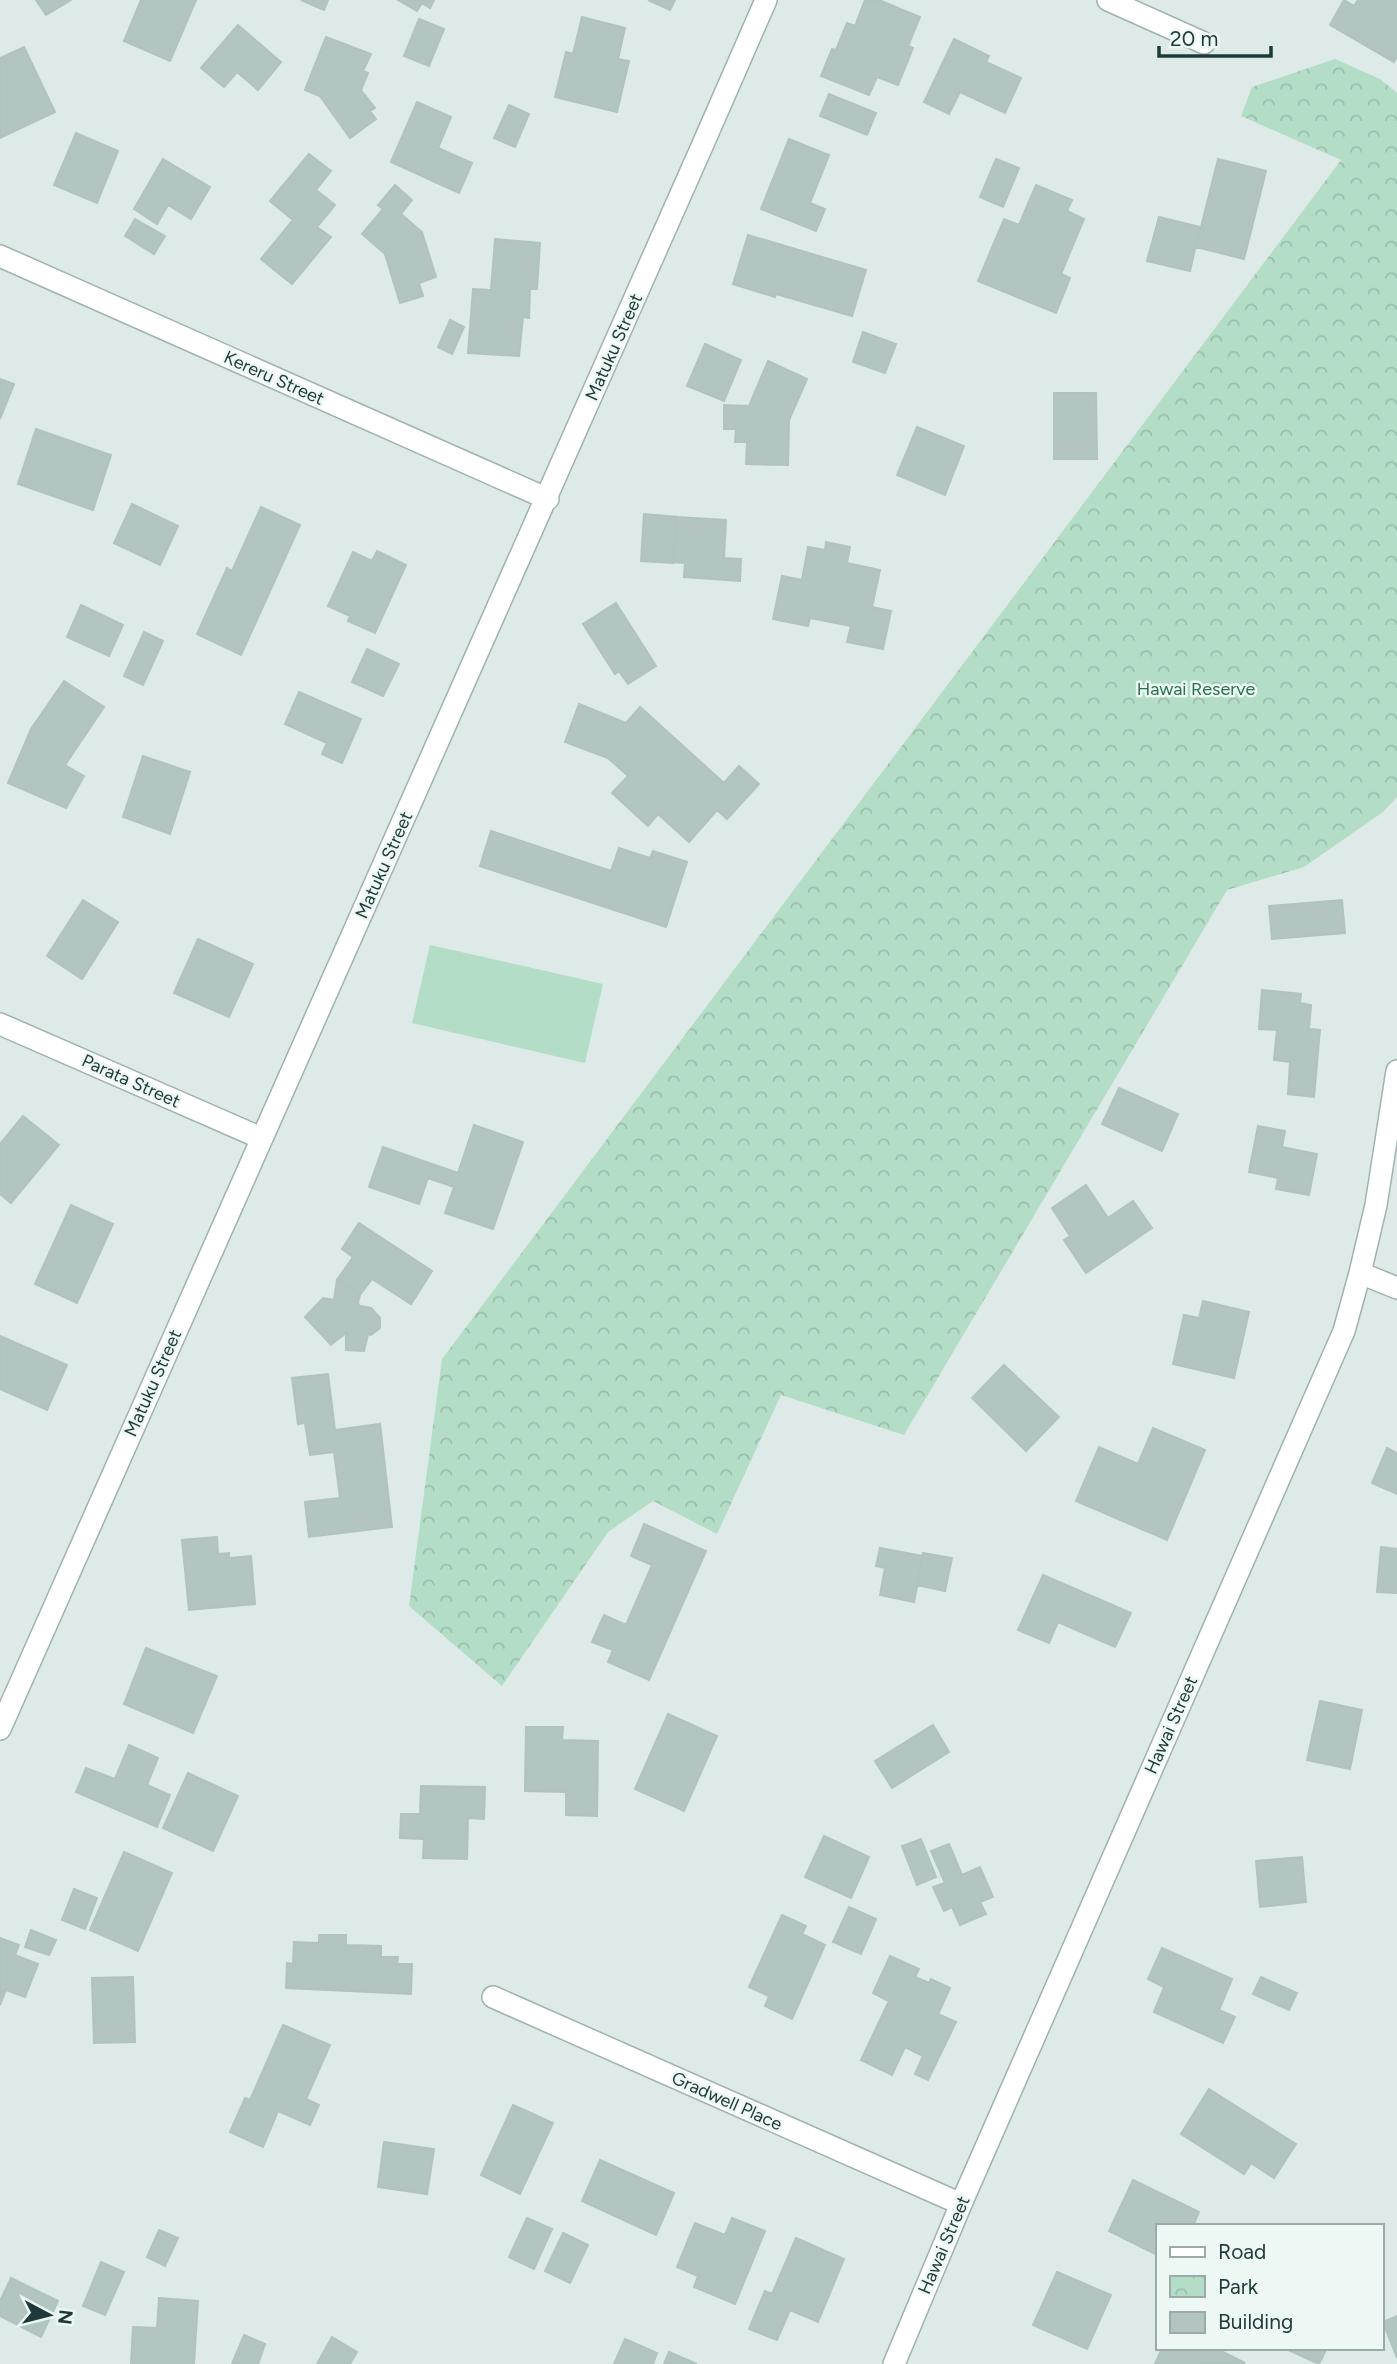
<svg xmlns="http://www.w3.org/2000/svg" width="1397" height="2364" viewBox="0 0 1397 2364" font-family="Figtree,sans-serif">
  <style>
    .park { fill: url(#park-crowns) }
    .garden { fill: #b4ddc7 }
    .building { fill: #b2c5c0; stroke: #afc4bf; stroke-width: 2 }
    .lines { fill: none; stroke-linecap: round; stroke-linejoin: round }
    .street-casing { stroke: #a0b2af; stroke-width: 24 }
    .street { stroke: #fff; stroke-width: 21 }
    .labels { text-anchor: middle; stroke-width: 5; stroke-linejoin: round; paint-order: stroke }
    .street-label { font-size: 18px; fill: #1e3a38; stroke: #edf7f4 }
    .park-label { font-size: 18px; fill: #267353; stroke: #edf7f4 }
  </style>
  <defs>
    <pattern id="park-crowns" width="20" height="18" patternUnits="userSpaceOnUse" patternTransform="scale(1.75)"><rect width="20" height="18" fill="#b4ddc7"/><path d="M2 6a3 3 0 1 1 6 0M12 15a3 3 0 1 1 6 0" fill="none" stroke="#9abeac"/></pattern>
  </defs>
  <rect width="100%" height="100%" fill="#ddeae7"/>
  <path class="park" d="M 1335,59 L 1380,79 L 1397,93 L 1397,797 L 1383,812 L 1304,867 L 1227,890 L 904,1435 L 781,1395 L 717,1534 L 653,1501 L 608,1532 L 502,1686 L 409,1606 L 442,1359 L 1341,160 L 1241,116 L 1252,87 Z"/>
  <path class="garden" d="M 430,945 L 603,984 L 585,1063 L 412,1023 Z"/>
  <path class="building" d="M 36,0 L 71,0 L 46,15 Z
    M 141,0 L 196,0 L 170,61 L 124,41 Z
    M 301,0 L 328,0 L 324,10 Z
    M 398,0 L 434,0 L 430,8 L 422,3 L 417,11 Z
    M 648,0 L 675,0 L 670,10 Z
    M 865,0 L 879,0 L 920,17 L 908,46 L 913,48 L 898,85 L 877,77 L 869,95 L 821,76 L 832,49 L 836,50 L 847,23 L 855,26 Z
    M 1344,0 L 1354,6 L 1358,0 L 1397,0 L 1397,56 L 1394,62 L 1330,25 Z
    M 582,17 L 625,28 L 618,59 L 629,61 L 617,112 L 555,97 L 566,52 L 573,54 Z
    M 419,19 L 444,29 L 429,66 L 404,56 Z
    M 238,25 L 281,62 L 258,90 L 237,72 L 224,87 L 201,68 Z
    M 326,37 L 371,54 L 363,71 L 368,73 L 361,90 L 375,108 L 370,111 L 376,119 L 350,138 L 320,96 L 305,90 Z
    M 954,39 L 989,56 L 986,62 L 1021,78 L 1005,113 L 960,92 L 949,114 L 924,102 Z
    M 24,47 L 55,112 L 0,138 L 0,58 Z
    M 829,94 L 876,113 L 867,135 L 820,116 Z
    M 417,102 L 451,117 L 438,148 L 472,163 L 459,193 L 391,162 Z
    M 509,105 L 529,114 L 515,147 L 494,138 Z
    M 76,133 L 118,151 L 97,203 L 54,185 Z
    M 789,139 L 829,155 L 810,203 L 825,209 L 816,231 L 761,209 Z
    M 309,154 L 331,171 L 316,190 L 335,205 L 317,227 L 331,237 L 292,284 L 261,259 L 293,220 L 270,201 Z
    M 163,159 L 210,187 L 191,219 L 168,205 L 157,224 L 134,209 Z
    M 996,159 L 1019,168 L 1003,207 L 980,197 Z
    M 1218,159 L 1266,171 L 1244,259 L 1196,247 Z
    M 395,185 L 412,200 L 401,214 L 422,232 L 436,277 L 419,283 L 423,296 L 400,303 L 385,254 L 362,234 L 383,209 L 378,205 Z
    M 1036,185 L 1072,200 L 1067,211 L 1084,219 L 1061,274 L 1070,278 L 1056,313 L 978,281 L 1004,219 L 1019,225 Z
    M 1159,217 L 1200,227 L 1190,271 L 1147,261 Z
    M 135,219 L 165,236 L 154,254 L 125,236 Z
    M 748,235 L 866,270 L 852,316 L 776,294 L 775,297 L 733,284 Z
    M 495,239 L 540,243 L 537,289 L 530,289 L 529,318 L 523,317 L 519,356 L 468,353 L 473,289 L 491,290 Z
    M 450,320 L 464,327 L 452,354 L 438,347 Z
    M 863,332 L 896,344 L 885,373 L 853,362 Z
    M 705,344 L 741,360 L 724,401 L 687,386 Z
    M 768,361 L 807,379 L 789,420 L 788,465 L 746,464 L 747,442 L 735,442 L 736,429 L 724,429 L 724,405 L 749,406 Z
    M 0,379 L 14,384 L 0,419 Z
    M 1054,393 L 1096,393 L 1097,459 L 1054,459 Z
    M 917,427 L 964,446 L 945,495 L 897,475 Z
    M 36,429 L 111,455 L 93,510 L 18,484 Z
    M 132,504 L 178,526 L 160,565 L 114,543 Z
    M 261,507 L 300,525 L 241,655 L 197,634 L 227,568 L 232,571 Z
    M 644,514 L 677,517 L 673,563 L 641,561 Z
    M 677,517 L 726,520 L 724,558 L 741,559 L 740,581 L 684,577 L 685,563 L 673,562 Z
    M 826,542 L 850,547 L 847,563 L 880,570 L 872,607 L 891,611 L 883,649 L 847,642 L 851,626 L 810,618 L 808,626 L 773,619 L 782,576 L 802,580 L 808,547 L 825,550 Z
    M 377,551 L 406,565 L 375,633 L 348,621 L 350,616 L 328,606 L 353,552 L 372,561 Z
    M 616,603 L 656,666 L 628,684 L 619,671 L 615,674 L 583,624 Z
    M 81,605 L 123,625 L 109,656 L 67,637 Z
    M 144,632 L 163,641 L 143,685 L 124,676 Z
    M 367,649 L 399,664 L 383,696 L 352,682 Z
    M 64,681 L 104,707 L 65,765 L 84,776 L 66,808 L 8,783 L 31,729 Z
    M 299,692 L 361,719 L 342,763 L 322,754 L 327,743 L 285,724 Z
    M 579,704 L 626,723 L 640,707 L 724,783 L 739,766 L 759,784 L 727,819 L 717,810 L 689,842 L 658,814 L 648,826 L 612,793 L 628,776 L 608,758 L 565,742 Z
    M 143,756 L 190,772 L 170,834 L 123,817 Z
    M 491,831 L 611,871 L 619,848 L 650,858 L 653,851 L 687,862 L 666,927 L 480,866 Z
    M 83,900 L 118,922 L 82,979 L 47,956 Z
    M 1342,900 L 1345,933 L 1272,939 L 1269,906 Z
    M 198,939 L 253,964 L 229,1017 L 174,993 Z
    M 1262,990 L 1301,994 L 1300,1003 L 1311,1005 L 1309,1029 L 1320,1030 L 1314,1097 L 1288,1094 L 1290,1062 L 1274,1060 L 1277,1030 L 1259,1029 Z
    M 1119,1088 L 1178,1114 L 1162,1151 L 1102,1124 Z
    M 23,1116 L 59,1145 L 11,1203 L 0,1194 L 0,1144 Z
    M 474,1125 L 523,1142 L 493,1229 L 445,1213 L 454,1187 L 428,1178 L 419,1204 L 369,1187 L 383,1147 L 458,1173 Z
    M 1258,1126 L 1285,1131 L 1282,1147 L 1317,1154 L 1309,1195 L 1276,1189 L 1278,1178 L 1249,1172 Z
    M 1086,1185 L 1108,1218 L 1133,1201 L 1152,1228 L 1086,1273 L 1064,1240 L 1070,1236 L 1052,1208 Z
    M 71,1205 L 113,1224 L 77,1303 L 35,1284 Z
    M 359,1223 L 432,1271 L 411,1304 L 372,1279 L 360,1295 L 337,1280 L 353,1257 L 342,1249 Z
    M 337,1280 L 360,1295 L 358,1303 L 360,1306 L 371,1308 L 380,1318 L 380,1328 L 371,1335 L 368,1334 L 364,1351 L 346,1350 L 346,1333 L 331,1345 L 305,1317 L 323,1298 L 334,1300 Z
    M 1203,1301 L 1249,1312 L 1234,1378 L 1173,1364 L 1184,1315 L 1199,1318 Z
    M 0,1336 L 67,1365 L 47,1410 L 0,1389 Z
    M 1004,1365 L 1059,1417 L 1026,1451 L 972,1398 Z
    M 328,1374 L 335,1430 L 380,1424 L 392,1527 L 309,1537 L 305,1502 L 340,1498 L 334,1452 L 310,1455 L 305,1423 L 298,1424 L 292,1378 Z
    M 1153,1428 L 1205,1450 L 1167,1540 L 1076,1501 L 1099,1447 L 1138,1464 Z
    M 1387,1448 L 1397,1453 L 1397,1494 L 1372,1483 Z
    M 644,1524 L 706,1551 L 649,1680 L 608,1662 L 613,1650 L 592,1642 L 604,1615 L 626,1625 L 652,1565 L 631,1556 Z
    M 217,1537 L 218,1554 L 229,1553 L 229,1558 L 251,1556 L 255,1604 L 189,1610 L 182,1540 Z
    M 1381,1547 L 1397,1549 L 1397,1593 L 1377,1592 Z
    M 880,1548 L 923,1556 L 914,1602 L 880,1595 L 885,1568 L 876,1566 Z
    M 923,1553 L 952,1558 L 945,1591 L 917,1585 Z
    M 1043,1575 L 1131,1613 L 1115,1647 L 1058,1622 L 1049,1643 L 1018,1630 Z
    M 146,1648 L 217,1676 L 193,1733 L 124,1704 Z
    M 1320,1701 L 1362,1710 L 1350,1769 L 1307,1760 Z
    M 668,1714 L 717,1736 L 684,1811 L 635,1789 Z
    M 933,1725 L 949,1752 L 892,1788 L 875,1761 Z
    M 526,1727 L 563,1727 L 562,1740 L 598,1741 L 597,1816 L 566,1815 L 566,1792 L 525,1791 Z
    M 129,1745 L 158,1758 L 147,1785 L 170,1795 L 157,1827 L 76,1792 L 86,1768 L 115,1779 Z
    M 188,1773 L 238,1796 L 213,1851 L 163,1828 Z
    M 421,1786 L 485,1787 L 484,1819 L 468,1818 L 467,1859 L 423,1858 L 424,1839 L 400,1838 L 401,1814 L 420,1814 Z
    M 824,1836 L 869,1857 L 851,1898 L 805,1877 Z
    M 921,1839 L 936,1877 L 917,1885 L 902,1846 Z
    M 949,1844 L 962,1875 L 980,1867 L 993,1897 L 980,1902 L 986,1914 L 960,1925 L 952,1907 L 944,1911 L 933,1887 L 945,1883 L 931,1851 Z
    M 124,1852 L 172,1873 L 138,1951 L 90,1930 Z
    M 1302,1857 L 1306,1902 L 1260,1907 L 1256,1861 Z
    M 74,1889 L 97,1898 L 85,1929 L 62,1920 Z
    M 849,1907 L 876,1919 L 861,1954 L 833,1942 Z
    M 782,1915 L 806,1926 L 802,1934 L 825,1945 L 792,2019 L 765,2006 L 769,1996 L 749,1987 Z
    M 31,1930 L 56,1940 L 49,1955 L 25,1947 Z
    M 319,1935 L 346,1935 L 346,1945 L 381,1946 L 381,1957 L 398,1957 L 397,1964 L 412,1964 L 411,1994 L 286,1988 L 287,1963 L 293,1964 L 294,1942 L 319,1943 Z
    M 0,1938 L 19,1945 L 15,1955 L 38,1964 L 25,1997 L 6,1990 L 0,2005 Z
    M 1162,1948 L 1232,1979 L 1219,2010 L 1235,2017 L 1223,2043 L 1154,2012 L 1164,1987 L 1148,1979 Z
    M 890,1956 L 919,1969 L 915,1977 L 929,1983 L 931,1979 L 950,1988 L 938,2014 L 956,2022 L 928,2080 L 915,2074 L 923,2056 L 905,2047 L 892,2075 L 861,2060 L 889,2001 L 873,1993 Z
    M 133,1977 L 135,2042 L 94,2043 L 92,1978 Z
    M 1261,1977 L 1297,1993 L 1289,2010 L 1253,1994 Z
    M 283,2025 L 330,2045 L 306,2099 L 319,2105 L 310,2125 L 278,2111 L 263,2147 L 230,2132 L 245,2098 L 250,2100 Z
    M 1209,2089 L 1296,2144 L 1274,2178 L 1251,2163 L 1244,2174 L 1181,2134 Z
    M 513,2105 L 553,2123 L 520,2194 L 481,2175 Z
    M 384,2142 L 434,2149 L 427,2194 L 378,2187 Z
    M 600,2160 L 674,2193 L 656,2235 L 582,2201 Z
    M 1133,2180 L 1199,2212 L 1193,2226 L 1157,2226 L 1157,2255 L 1109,2231 Z
    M 527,2218 L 552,2229 L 534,2269 L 509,2257 Z
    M 732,2218 L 765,2231 L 735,2304 L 694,2287 L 698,2276 L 677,2267 L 695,2223 L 725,2235 Z
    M 159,2230 L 178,2238 L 165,2266 L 147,2257 Z
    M 563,2233 L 588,2245 L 570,2283 L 545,2271 Z
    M 796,2238 L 844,2259 L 818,2322 L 790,2310 L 777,2340 L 749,2329 L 765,2291 L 772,2294 Z
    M 101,2262 L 124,2272 L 105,2315 L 83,2306 Z
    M 1057,2272 L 1111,2295 L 1087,2349 L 1033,2325 Z
    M 11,2278 L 58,2301 L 41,2337 L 0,2316 L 0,2301 Z
    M 159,2298 L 198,2301 L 194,2364 L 131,2364 L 133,2327 L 157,2328 Z
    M 1397,2316 L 1397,2358 L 1383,2322 Z
    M 244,2335 L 265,2344 L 258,2364 L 232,2364 Z
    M 332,2337 L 357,2352 L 350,2364 L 317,2364 Z
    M 625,2339 L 657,2353 L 653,2364 L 614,2364 Z
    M 1162,2348 L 1215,2348 L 1245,2363 L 1155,2364 Z
    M 1284,2348 L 1327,2348 L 1319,2364 Z
    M 669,2352 L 697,2364 L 664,2364 Z"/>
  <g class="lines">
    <defs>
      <path id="street" d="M 1108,0 L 1204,43
        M 0,256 L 548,499
        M 0,1024 L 261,1138
        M 1360,1273 L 1397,1288
        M 0,1729 C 255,1153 514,578 766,0
        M 493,1997 L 961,2204
        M 894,2364 L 961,2204 L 1344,1331 L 1360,1273 L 1376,1205 L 1397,1071"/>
    </defs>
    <use href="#street" class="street-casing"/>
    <use href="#street" class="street"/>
  </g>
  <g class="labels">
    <g class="street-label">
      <text transform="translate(614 347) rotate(-66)" y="6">Matuku Street</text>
      <text transform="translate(274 378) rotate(24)" y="6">Kereru Street</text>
      <text transform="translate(384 865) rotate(-66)" y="6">Matuku Street</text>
      <text transform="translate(131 1081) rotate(24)" y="6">Parata Street</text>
      <text transform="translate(153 1383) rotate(-66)" y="6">Matuku Street</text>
      <text transform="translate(1171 1725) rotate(-66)" y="6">Hawai Street</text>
      <text transform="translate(727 2101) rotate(24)" y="6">Gradwell Place</text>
      <text transform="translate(944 2245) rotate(-67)" y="6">Hawai Street</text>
    </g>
    <g class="park-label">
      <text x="1196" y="695">Hawai Reserve</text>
    </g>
  </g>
  <rect x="1156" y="2224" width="228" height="126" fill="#edf7f4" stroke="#9aaba9" stroke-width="2"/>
  <rect x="1170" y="2247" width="35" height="10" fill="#ffffff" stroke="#9aaba9" stroke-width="2"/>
  <text x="1218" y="2259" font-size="21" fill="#1e3a38">Road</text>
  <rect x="1170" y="2276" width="35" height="21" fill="url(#park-crowns)" stroke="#9aaba9" stroke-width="2"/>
  <text x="1218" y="2294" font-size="21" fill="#1e3a38">Park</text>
  <rect x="1170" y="2312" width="35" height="21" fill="#b2c5c0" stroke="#9aaba9" stroke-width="2"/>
  <text x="1218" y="2329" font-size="21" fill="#1e3a38">Building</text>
  <g transform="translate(49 2315) rotate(97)" stroke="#edf7f4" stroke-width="5" paint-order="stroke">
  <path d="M0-5L12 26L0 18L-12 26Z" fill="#1e3a38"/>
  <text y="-10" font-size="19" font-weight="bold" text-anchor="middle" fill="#1e3a38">N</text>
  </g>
  <path d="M1159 46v10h112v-10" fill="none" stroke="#1e3a38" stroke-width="3.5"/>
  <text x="1170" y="46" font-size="21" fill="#1e3a38" stroke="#edf7f4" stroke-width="5" paint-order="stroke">20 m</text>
</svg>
